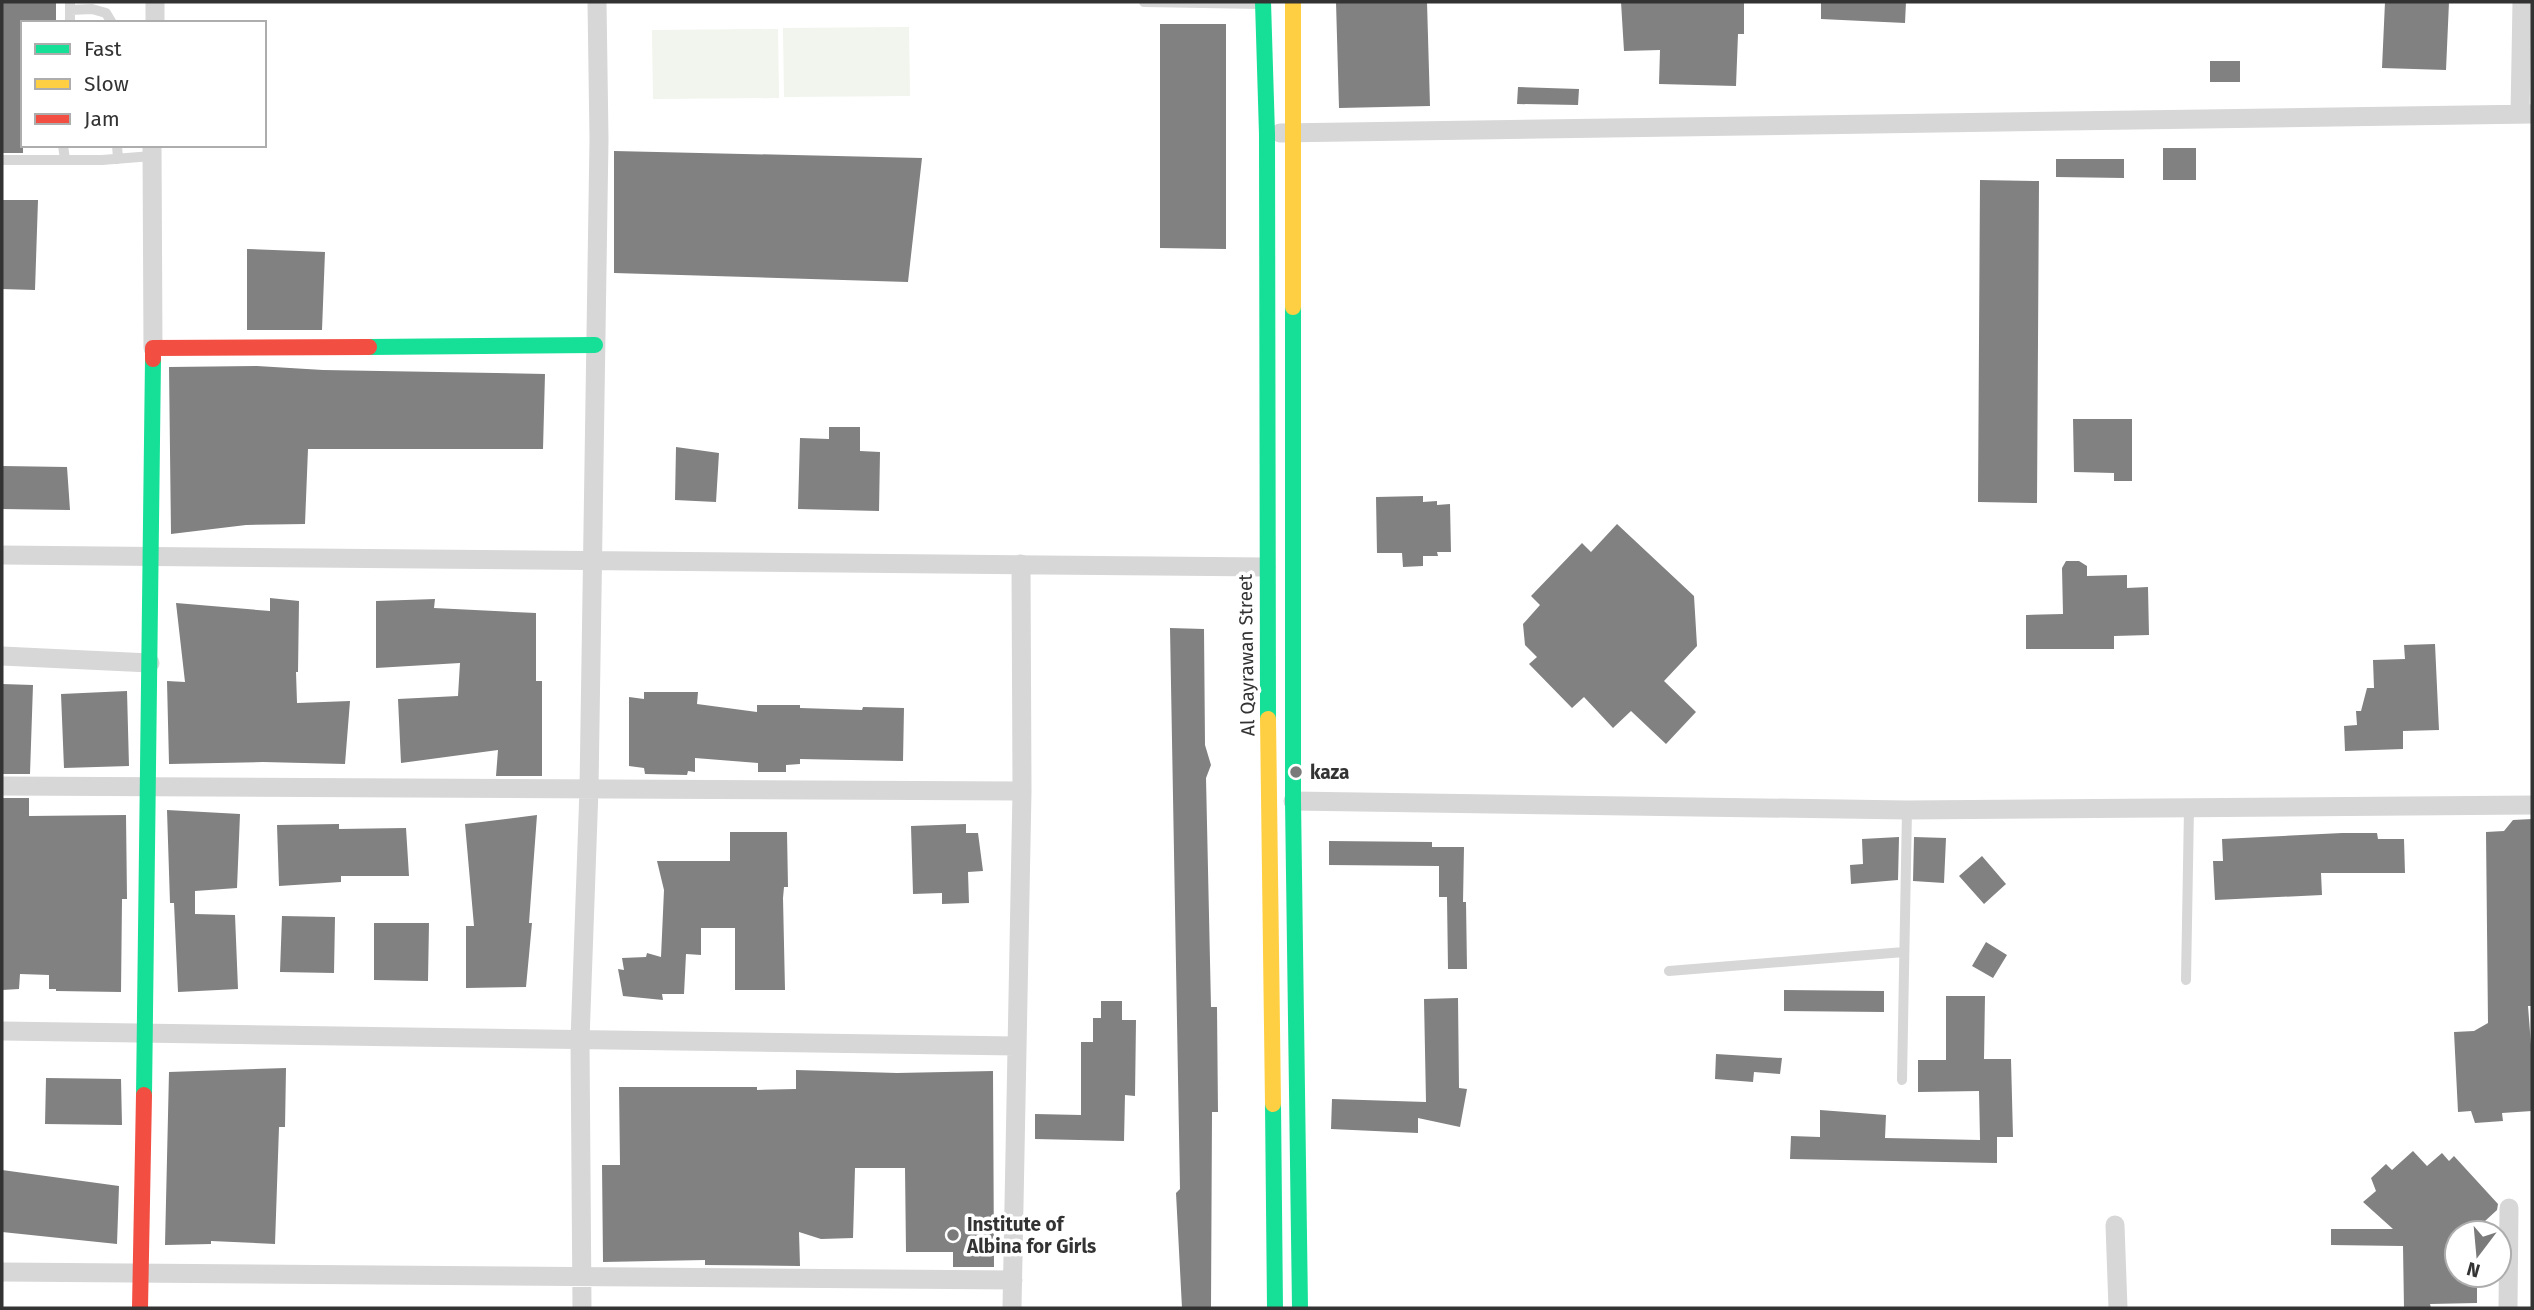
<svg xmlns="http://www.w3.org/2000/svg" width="2534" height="1310" viewBox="0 0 2534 1310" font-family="'Fira Sans',sans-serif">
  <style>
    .green { fill: #f1f5ed }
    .building { fill: #818181 }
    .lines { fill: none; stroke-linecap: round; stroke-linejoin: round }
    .lane { stroke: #d7d7d7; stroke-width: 10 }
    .street { stroke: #d7d7d7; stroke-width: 19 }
    .fast { stroke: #16e098; stroke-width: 16 }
    .slow { stroke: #ffcf43; stroke-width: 16 }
    .jam { stroke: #f24e42; stroke-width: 16 }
    .poi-dot { fill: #7a7a7a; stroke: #fff; stroke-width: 2.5 }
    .labels { text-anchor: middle; stroke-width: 7; stroke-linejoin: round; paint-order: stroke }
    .street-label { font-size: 19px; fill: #333; stroke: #fff }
    .poi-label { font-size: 19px; font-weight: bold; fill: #333; stroke: #fff; text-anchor: start }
  </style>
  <rect width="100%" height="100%" fill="#fff"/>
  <path class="green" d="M 909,27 L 910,96 L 784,97 L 783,28 Z
    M 778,29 L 779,98 L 653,99 L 652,30 Z"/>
  <path class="building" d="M 2,2 L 56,2 L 56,23 L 23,23 L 23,153 L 2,153 Z
    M 1336,2 L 1427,2 L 1430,106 L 1339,108 Z
    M 1621,2 L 1744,2 L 1744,34 L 1738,34 L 1736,86 L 1659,84 L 1660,50 L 1624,51 Z
    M 1821,2 L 1906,2 L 1905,23 L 1821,19 Z
    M 2385,2 L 2449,2 L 2446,70 L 2382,68 Z
    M 1160,24 L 1226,24 L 1226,249 L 1160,248 Z
    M 2210,61 L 2240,61 L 2240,82 L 2210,82 Z
    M 1518,87 L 1579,89 L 1578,105 L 1517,104 Z
    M 2163,148 L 2196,148 L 2196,180 L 2163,180 Z
    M 614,151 L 922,158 L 908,282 L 614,273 Z
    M 2056,159 L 2124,159 L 2124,178 L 2056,177 Z
    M 1980,180 L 2039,181 L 2037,503 L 1978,502 Z
    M 2,200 L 38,200 L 35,290 L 2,289 Z
    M 247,249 L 325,252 L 322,330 L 247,330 Z
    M 257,366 L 323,370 L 545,374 L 543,449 L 308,449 L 305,524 L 246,525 L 171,534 L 169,367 Z
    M 2073,419 L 2132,419 L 2132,481 L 2114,481 L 2114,473 L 2074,472 Z
    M 829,427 L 860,427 L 860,451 L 880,452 L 879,511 L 798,509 L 800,438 L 829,439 Z
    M 676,447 L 719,453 L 716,502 L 675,500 Z
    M 2,466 L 67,467 L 70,510 L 2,509 Z
    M 1423,496 L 1423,502 L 1437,501 L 1437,505 L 1450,504 L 1451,552 L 1437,552 L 1438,556 L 1423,556 L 1423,566 L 1403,567 L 1402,553 L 1377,553 L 1376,497 Z
    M 1617,524 L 1694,596 L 1697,646 L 1664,681 L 1696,712 L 1666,744 L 1631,711 L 1613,728 L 1584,697 L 1572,708 L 1529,664 L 1537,657 L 1525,645 L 1523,624 L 1540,605 L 1531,596 L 1582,543 L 1591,552 Z
    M 2066,561 L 2079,561 L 2087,566 L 2087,576 L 2127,575 L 2127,588 L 2148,587 L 2149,635 L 2114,636 L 2114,649 L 2026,649 L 2026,615 L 2063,614 L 2062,568 Z
    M 270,598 L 299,601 L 298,672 L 296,672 L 297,703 L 350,701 L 345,764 L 263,762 L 169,764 L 167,681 L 185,682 L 176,603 L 270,611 Z
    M 435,599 L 434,608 L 536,613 L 536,681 L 542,681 L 542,776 L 496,776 L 498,750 L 401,763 L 398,699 L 458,696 L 460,663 L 376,668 L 376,601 Z
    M 1170,628 L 1204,629 L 1205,745 L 1211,765 L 1206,778 L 1211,1007 L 1217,1007 L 1218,1112 L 1212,1112 L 1211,1308 L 1182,1308 L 1176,1193 L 1180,1189 Z
    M 2435,644 L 2439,730 L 2403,731 L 2403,749 L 2345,751 L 2344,726 L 2357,725 L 2356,711 L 2361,711 L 2367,688 L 2374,688 L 2373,660 L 2405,659 L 2404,645 Z
    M 2,684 L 33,685 L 30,774 L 2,774 Z
    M 127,691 L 129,766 L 64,768 L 61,694 Z
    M 644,692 L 698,692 L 697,704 L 757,712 L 757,705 L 800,705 L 800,708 L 862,710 L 863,707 L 904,708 L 903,761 L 800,759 L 800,764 L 786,765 L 786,772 L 758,772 L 758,763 L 695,758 L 695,772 L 688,771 L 687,775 L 645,774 L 644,768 L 629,766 L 629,697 L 644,699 Z
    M 2,798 L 29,798 L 29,816 L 126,815 L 127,899 L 122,899 L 121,992 L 56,991 L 56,989 L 49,989 L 49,975 L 20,974 L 19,989 L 2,990 Z
    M 167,810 L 240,814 L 237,888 L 195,891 L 195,914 L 235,915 L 238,989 L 178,992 L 174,903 L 170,903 Z
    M 537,815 L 529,923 L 532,923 L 526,987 L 466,988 L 466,926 L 474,926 L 465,824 Z
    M 2532,819 L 2532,1006 L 2528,1006 L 2532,1058 L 2532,1111 L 2502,1113 L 2503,1121 L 2475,1123 L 2471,1111 L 2458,1112 L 2454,1032 L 2474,1031 L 2488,1023 L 2486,832 L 2504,831 L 2513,820 Z
    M 339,824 L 339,829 L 406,828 L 409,876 L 341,876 L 341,882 L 279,886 L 277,825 Z
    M 966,824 L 966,833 L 978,833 L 983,871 L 968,872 L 969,903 L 942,904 L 942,893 L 913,894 L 911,826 Z
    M 730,832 L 787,832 L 788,887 L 784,887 L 783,898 L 785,990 L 735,990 L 735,928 L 701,928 L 701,955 L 686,954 L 684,994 L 662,994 L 663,1000 L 623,996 L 618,969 L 624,970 L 622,958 L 646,957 L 647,953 L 661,957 L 664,890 L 657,861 L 730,861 Z
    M 2342,833 L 2377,833 L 2378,839 L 2404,839 L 2405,873 L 2321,873 L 2322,895 L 2215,900 L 2213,861 L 2223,861 L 2222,839 Z
    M 1899,837 L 1898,880 L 1851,884 L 1850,865 L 1863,864 L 1862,839 Z
    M 1914,837 L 1946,838 L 1944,883 L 1913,881 Z
    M 1329,841 L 1432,842 L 1432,847 L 1464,847 L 1463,902 L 1466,902 L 1467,969 L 1448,969 L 1447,897 L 1439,897 L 1439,866 L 1329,865 Z
    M 1982,856 L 2006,884 L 1984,904 L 1959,876 Z
    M 282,916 L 335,917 L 334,973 L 280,972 Z
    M 374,923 L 429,923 L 428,981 L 374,980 Z
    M 1986,942 L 2007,955 L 1993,978 L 1972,966 Z
    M 1784,990 L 1884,991 L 1884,1012 L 1784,1011 Z
    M 1946,996 L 1985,996 L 1984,1059 L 2011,1059 L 2013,1137 L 1997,1137 L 1997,1163 L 1790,1159 L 1791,1136 L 1820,1137 L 1820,1110 L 1886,1115 L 1885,1138 L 1980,1140 L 1979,1091 L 1918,1092 L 1918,1060 L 1946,1060 Z
    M 1458,998 L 1459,1088 L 1467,1089 L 1460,1127 L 1418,1118 L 1418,1133 L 1331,1129 L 1332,1099 L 1426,1102 L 1424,999 Z
    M 1101,1001 L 1122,1001 L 1122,1020 L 1136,1020 L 1135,1096 L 1125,1095 L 1124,1141 L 1035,1139 L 1035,1114 L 1081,1115 L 1081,1042 L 1093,1042 L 1093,1018 L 1101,1018 Z
    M 1716,1054 L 1782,1058 L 1780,1074 L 1754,1072 L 1753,1082 L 1715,1079 Z
    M 286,1068 L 285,1127 L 279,1127 L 275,1244 L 211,1241 L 211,1244 L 165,1245 L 169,1072 Z
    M 796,1070 L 897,1073 L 993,1071 L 994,1267 L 953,1267 L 953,1252 L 906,1252 L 905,1168 L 855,1168 L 853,1238 L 821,1239 L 799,1232 L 800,1266 L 705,1265 L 705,1260 L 603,1262 L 602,1165 L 620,1165 L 619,1087 L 757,1087 L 757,1090 L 796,1089 Z
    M 46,1078 L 121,1079 L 122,1125 L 45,1124 Z
    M 2413,1151 L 2427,1166 L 2442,1153 L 2449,1161 L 2454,1156 L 2498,1204 L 2497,1210 L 2472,1233 L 2457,1233 L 2457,1275 L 2477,1275 L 2477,1303 L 2430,1304 L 2431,1308 L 2404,1308 L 2403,1246 L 2331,1245 L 2331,1229 L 2393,1229 L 2363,1202 L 2376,1191 L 2371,1178 L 2386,1164 L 2392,1170 Z
    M 2,1170 L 119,1186 L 117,1244 L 2,1232 Z"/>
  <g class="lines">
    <path class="lane" d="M 70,2 L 70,23
      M 1144,2 L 1262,4
      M 70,10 L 92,9 L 106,13 L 112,23
      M 63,145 L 65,160
      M 117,145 L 118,159
      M 2,160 L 102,160 L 152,156
      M 1669,971 L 1904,952
      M 2186,980 L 2189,808
      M 1902,1080 L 1907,810"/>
    <path class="street" d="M 155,23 L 155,2
      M 2520,114 L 2522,2
      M 1280,133 L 2532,114
      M 152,145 L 153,348
      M 2,555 L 1266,567
      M 2,656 L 150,663
      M 2,786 L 1022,791
      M 1293,801 L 1907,810 L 2532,805
      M 2,1031 L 1016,1046
      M 2115,1225 L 2118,1308
      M 2,1272 L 1013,1280
      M 582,1308 L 580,1040 L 589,789 L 599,139 L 597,2
      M 1012,1308 L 1022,791 L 1021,564
      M 2508,1308 L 2509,1208"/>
    <path class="fast" d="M 1263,2 L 1267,134 L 1268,719
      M 1293,307 L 1293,801 L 1300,1308
      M 369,347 L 595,345
      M 144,1095 L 153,359
      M 1273,1104 L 1275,1308"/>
    <path class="slow" d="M 1293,2 L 1293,307
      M 1268,719 L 1273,1104"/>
    <path class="jam" d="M 153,359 L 153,348 L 369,347
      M 140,1308 L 144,1095"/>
  </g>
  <g class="poi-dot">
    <circle cx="1296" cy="772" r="7"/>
    <circle cx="953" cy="1235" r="7"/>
  </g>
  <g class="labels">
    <g class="street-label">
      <text transform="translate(1246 655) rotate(-91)" y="7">Al Qayrawan Street</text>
    </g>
    <g class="poi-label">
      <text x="1310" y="779">kaza</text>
      <text x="967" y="1231">Institute of<tspan x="967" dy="22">Albina for Girls</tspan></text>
    </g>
  </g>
  <rect width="2534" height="1310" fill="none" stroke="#333333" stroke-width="7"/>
  <rect x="21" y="21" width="245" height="126" fill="#ffffff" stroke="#adadad" stroke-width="2"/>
  <rect x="35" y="44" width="35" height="10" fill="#16e098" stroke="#adadad" stroke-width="2"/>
  <text x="84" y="56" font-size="21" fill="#333333">Fast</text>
  <rect x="35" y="79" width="35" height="10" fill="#ffcf43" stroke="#adadad" stroke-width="2"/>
  <text x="84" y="91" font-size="21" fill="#333333">Slow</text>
  <rect x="35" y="114" width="35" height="10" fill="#f24e42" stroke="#adadad" stroke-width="2"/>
  <text x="84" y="126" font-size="21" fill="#333333">Jam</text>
  <g transform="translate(2478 1254) rotate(196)"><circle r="33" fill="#ffffff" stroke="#adadad" stroke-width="2"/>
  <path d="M0-5L12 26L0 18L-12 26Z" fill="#7a7a7a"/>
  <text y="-10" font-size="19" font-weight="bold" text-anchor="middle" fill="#333333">N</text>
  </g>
</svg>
